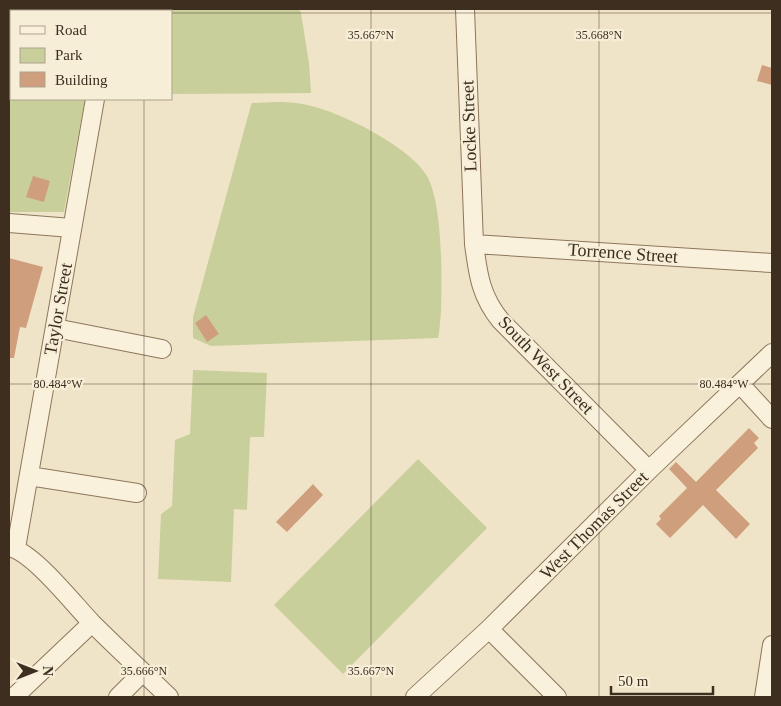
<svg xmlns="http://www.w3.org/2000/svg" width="781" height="706" viewBox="0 0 781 706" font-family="Georgia,serif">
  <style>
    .green { fill: #c9cf9b }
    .building { fill: #cf9f7d }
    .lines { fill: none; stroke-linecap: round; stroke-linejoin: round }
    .minor-casing { stroke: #8d765c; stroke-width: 20 }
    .minor { stroke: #faf1dc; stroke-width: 18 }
    .ticks { fill: none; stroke: #3d2e20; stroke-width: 1; stroke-opacity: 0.45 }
    .labels { text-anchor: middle; stroke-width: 4.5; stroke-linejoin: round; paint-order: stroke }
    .street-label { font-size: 18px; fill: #3d2e20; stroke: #f7eed8 }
    .ticks-label { font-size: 12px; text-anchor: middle; fill: #3d2e20; stroke: #f7eed8; stroke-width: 4.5; stroke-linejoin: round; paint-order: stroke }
  </style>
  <rect width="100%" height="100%" fill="#f0e4c8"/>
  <path class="green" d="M 9,9 L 101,9 L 101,11 L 11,11 L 11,99 L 85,99 L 64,212 L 9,212 Z
    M 146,9 L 299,9 L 301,13 L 309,63 L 311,93 L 171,94 L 171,11 L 146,11 Z
    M 277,102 C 290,102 302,103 315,107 C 346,115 411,148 427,176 C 443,205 442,278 441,312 C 440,320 440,330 438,338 L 211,346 L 193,338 L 193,317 L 251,105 L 252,103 Z
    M 193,370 L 267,373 L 264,437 L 250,437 L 247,510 L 234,509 L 231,582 L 158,579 L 161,514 L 172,506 L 175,440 L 190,434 Z
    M 418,459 L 487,528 L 343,674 L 274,605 Z"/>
  <path class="building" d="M 762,65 L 772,68 L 772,85 L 757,81 Z
    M 33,176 L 50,181 L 44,202 L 26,197 Z
    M 9,258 L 43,267 L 26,328 L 20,327 L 14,358 L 9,358 Z
    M 206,315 L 219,334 L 207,342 L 195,323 Z
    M 749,428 L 759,438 L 754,443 L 758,448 L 716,490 L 750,524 L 736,539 L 703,505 L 670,538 L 656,524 L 661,519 L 659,516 L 687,488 L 669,469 L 676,462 L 696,482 Z
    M 313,484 L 323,495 L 287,532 L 276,522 Z"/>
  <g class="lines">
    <defs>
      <path id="minor" d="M 465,9 L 474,244 C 478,275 481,297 501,321 L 649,470
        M 111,11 L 111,9
        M 9,223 L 72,228
        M 474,244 L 772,263
        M 55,328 L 162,349
        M 740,384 L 772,419
        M 29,476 L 137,493
        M 9,547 C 33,552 72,602 91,622 C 116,647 143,672 169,697
        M 16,548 L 95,99
        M 489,629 L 557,697
        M 14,697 L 92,623
        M 118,697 L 143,672
        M 415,697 L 489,629 L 649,470 L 772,353
        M 764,697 L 772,645"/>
    </defs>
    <use href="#minor" class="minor-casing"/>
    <use href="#minor" class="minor"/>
  </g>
  <path class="ticks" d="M 144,9 L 144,11M 371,9 L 371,697M 599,9 L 599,697M 9,13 L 11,13M 171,13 L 772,13M 144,99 L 144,697M 9,384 L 772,384"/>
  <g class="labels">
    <g class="street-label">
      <text transform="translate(469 126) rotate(-92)" y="6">Locke Street</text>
      <text transform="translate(623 253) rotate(4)" y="6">Torrence Street</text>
      <text transform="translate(58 309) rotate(-80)" y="6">Taylor Street</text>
      <text transform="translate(546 365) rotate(46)" y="6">South West Street</text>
      <text transform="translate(594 525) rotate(-45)" y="6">West Thomas Street</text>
    </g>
  </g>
  <g class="ticks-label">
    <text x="371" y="39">35.667°N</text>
    <text x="599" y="39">35.668°N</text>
    <text x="58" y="388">80.484°W</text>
    <text x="724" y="388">80.484°W</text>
    <text x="144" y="675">35.666°N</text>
    <text x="371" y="675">35.667°N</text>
  </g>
  <rect width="781" height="706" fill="none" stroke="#3d2e20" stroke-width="20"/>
  <rect x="10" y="10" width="162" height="90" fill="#f7eed8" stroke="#ada18e"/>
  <rect x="20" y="26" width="25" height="8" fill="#faf1dc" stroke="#ada18e"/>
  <text x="55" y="35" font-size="15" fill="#3d2e20">Road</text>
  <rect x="20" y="48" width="25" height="15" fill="#c9cf9b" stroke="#ada18e"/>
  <text x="55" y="60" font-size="15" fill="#3d2e20">Park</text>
  <rect x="20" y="72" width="25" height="15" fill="#cf9f7d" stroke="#ada18e"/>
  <text x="55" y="85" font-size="15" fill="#3d2e20">Building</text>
  <g transform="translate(35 671) rotate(90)" stroke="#f7eed8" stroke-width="4" paint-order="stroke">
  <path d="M0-4L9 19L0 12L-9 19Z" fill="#3d2e20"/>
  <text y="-8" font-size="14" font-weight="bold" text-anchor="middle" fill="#3d2e20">N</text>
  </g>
  <path d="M611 686v8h102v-8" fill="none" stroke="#3d2e20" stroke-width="2.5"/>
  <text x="618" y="686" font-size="15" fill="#3d2e20" stroke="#f7eed8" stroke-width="4" paint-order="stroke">50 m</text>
</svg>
